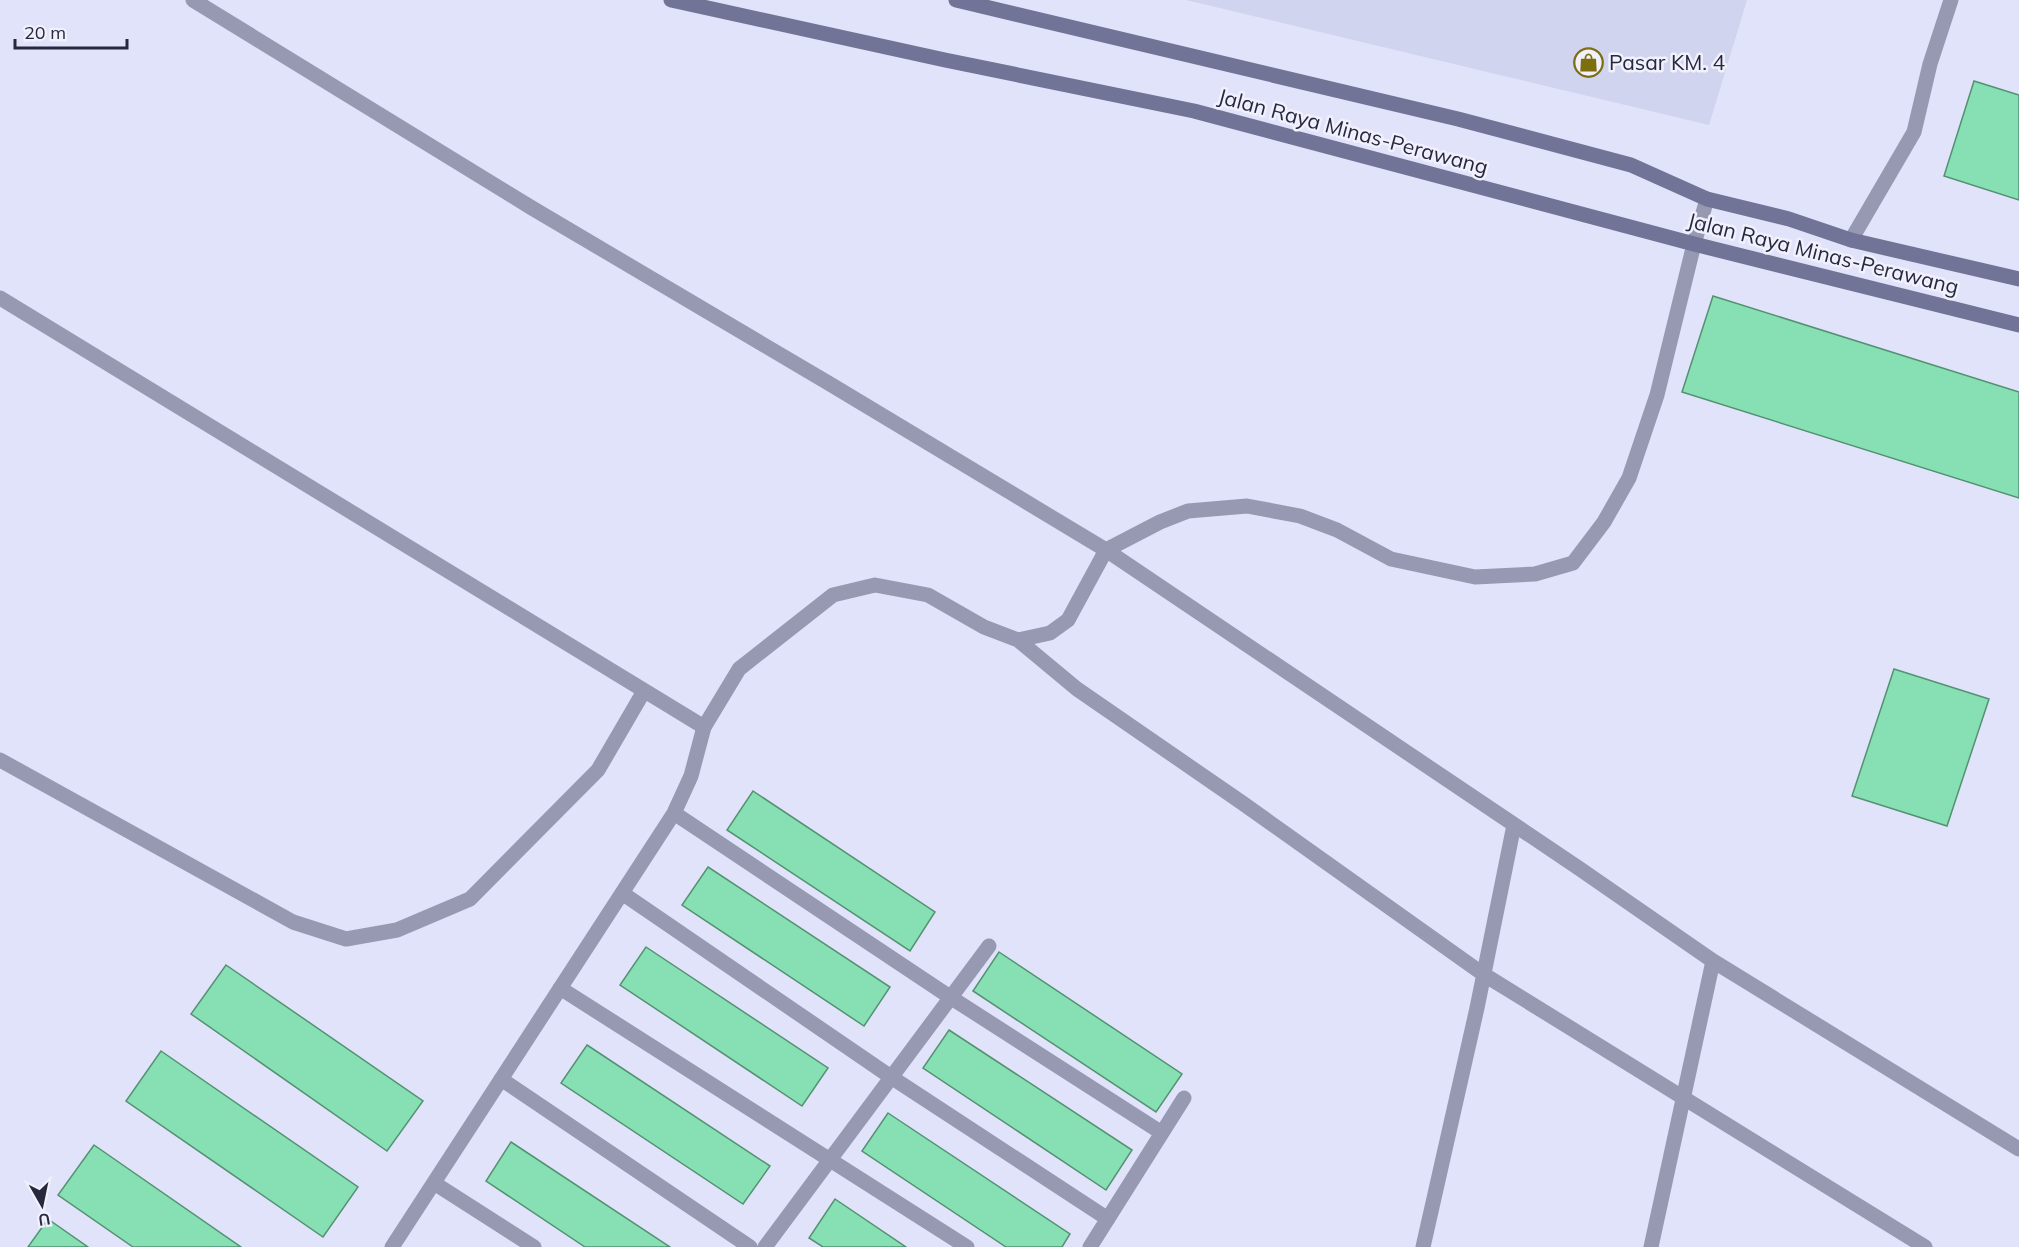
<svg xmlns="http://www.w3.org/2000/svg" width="2019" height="1247" viewBox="0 0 2019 1247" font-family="Mulish,sans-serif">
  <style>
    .built { fill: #d1d4ee }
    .building { fill: #87e0b3; stroke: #549172; stroke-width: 1.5 }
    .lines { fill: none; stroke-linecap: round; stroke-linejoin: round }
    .service { stroke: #9699b1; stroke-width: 15 }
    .minor { stroke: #9699b1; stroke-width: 15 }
    .secondary { stroke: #717497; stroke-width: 15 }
    .labels { text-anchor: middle; stroke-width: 5; stroke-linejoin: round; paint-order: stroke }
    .poi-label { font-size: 21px; fill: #27283e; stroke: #f0f1fd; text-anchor: start }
    .street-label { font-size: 21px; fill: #27283e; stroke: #f0f1fd }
  </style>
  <rect width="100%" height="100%" fill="#e0e3fa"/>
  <path class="built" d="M 1186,0 L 1747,0 L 1709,125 Z"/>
  <path class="building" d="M 1974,81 L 2019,95 L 2019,200 L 1944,176 Z
    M 1713,296 L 2019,392 L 2019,498 L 1682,392 Z
    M 1894,669 L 1989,699 L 1947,826 L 1852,796 Z
    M 753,791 L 935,912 L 910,951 L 727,830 Z
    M 708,867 L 890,987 L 864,1026 L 682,905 Z
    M 646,947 L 828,1068 L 802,1106 L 620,985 Z
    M 999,952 L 1182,1074 L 1156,1112 L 973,991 Z
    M 226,965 L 423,1101 L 387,1151 L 191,1014 Z
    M 949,1030 L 1132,1150 L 1106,1190 L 923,1068 Z
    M 587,1045 L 770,1166 L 743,1204 L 561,1083 Z
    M 161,1051 L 358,1187 L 323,1237 L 126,1101 Z
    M 888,1113 L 1070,1234 L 1062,1247 L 1006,1247 L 862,1151 Z
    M 511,1142 L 670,1247 L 585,1247 L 486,1181 Z
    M 94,1145 L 241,1247 L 133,1247 L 58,1195 Z
    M 835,1199 L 906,1247 L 823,1247 L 809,1238 Z
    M 48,1219 L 88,1247 L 28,1247 Z"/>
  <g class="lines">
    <path class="service" d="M 0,298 L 704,727
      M 0,760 L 293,922 L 346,939 L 397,930 L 470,899 L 598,770 L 644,691"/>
    <path class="minor" d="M 193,0 L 532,208 L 830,384 L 1106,550 L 1580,869 L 1713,961 L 2019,1149
      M 1851,240 L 1914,132 L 1930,64 L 1951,0
      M 1018,640 L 1077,689 L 1241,802 L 1483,974 L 1925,1247
      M 674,813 L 950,997 L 1162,1133
      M 622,893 L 891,1077 L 1108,1219
      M 560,988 L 967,1247
      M 501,1079 L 750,1247
      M 434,1183 L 534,1247
      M 392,1247 L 674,813 L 691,776 L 704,727 L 739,669 L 833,595 L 875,585 L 928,595 L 984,627 L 1018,640 L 1050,633 L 1068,620 L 1106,550 L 1160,522 L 1188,511 L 1247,506 L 1300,516 L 1337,530 L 1391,559 L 1475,577 L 1535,574 L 1573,563 L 1604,522 L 1629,478 L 1657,395 L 1694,244 L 1707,199
      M 765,1247 L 989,946
      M 1090,1247 L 1184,1098
      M 1423,1247 L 1477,1008 L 1514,825
      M 1651,1247 L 1713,961"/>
    <path class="secondary" d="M 671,0 L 945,60 L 1194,111 L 1694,244 L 2019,325
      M 956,0 L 1458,119 L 1631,165 L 1707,199 L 1789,219 L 1851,240 L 2019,279"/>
  </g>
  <defs>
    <symbol id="shop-ring" viewBox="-11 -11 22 22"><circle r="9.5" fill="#f0f1fd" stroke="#7d6f0e" stroke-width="1.5"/><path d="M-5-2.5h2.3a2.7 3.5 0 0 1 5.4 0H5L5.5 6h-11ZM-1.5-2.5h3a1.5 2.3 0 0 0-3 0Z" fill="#7d6f0e"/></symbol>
  </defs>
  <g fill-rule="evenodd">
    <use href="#shop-ring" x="1572" y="46" width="33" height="33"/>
  </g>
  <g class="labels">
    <g class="poi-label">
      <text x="1609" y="70">Pasar KM. 4</text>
    </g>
    <g class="street-label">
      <text transform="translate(1353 132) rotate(15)" y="7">Jalan Raya Minas-Perawang</text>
      <text transform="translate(1823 254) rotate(14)" y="7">Jalan Raya Minas-Perawang</text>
    </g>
  </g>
  <g transform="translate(42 1205) rotate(171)" stroke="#f0f1fd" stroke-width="4.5" paint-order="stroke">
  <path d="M0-4.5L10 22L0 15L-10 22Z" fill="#27283e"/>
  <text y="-9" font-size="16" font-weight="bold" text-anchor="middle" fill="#27283e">U</text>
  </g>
  <path d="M15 39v9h112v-9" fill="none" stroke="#27283e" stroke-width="3"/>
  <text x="24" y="39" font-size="18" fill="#27283e" stroke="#f0f1fd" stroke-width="4.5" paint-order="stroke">20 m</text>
</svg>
